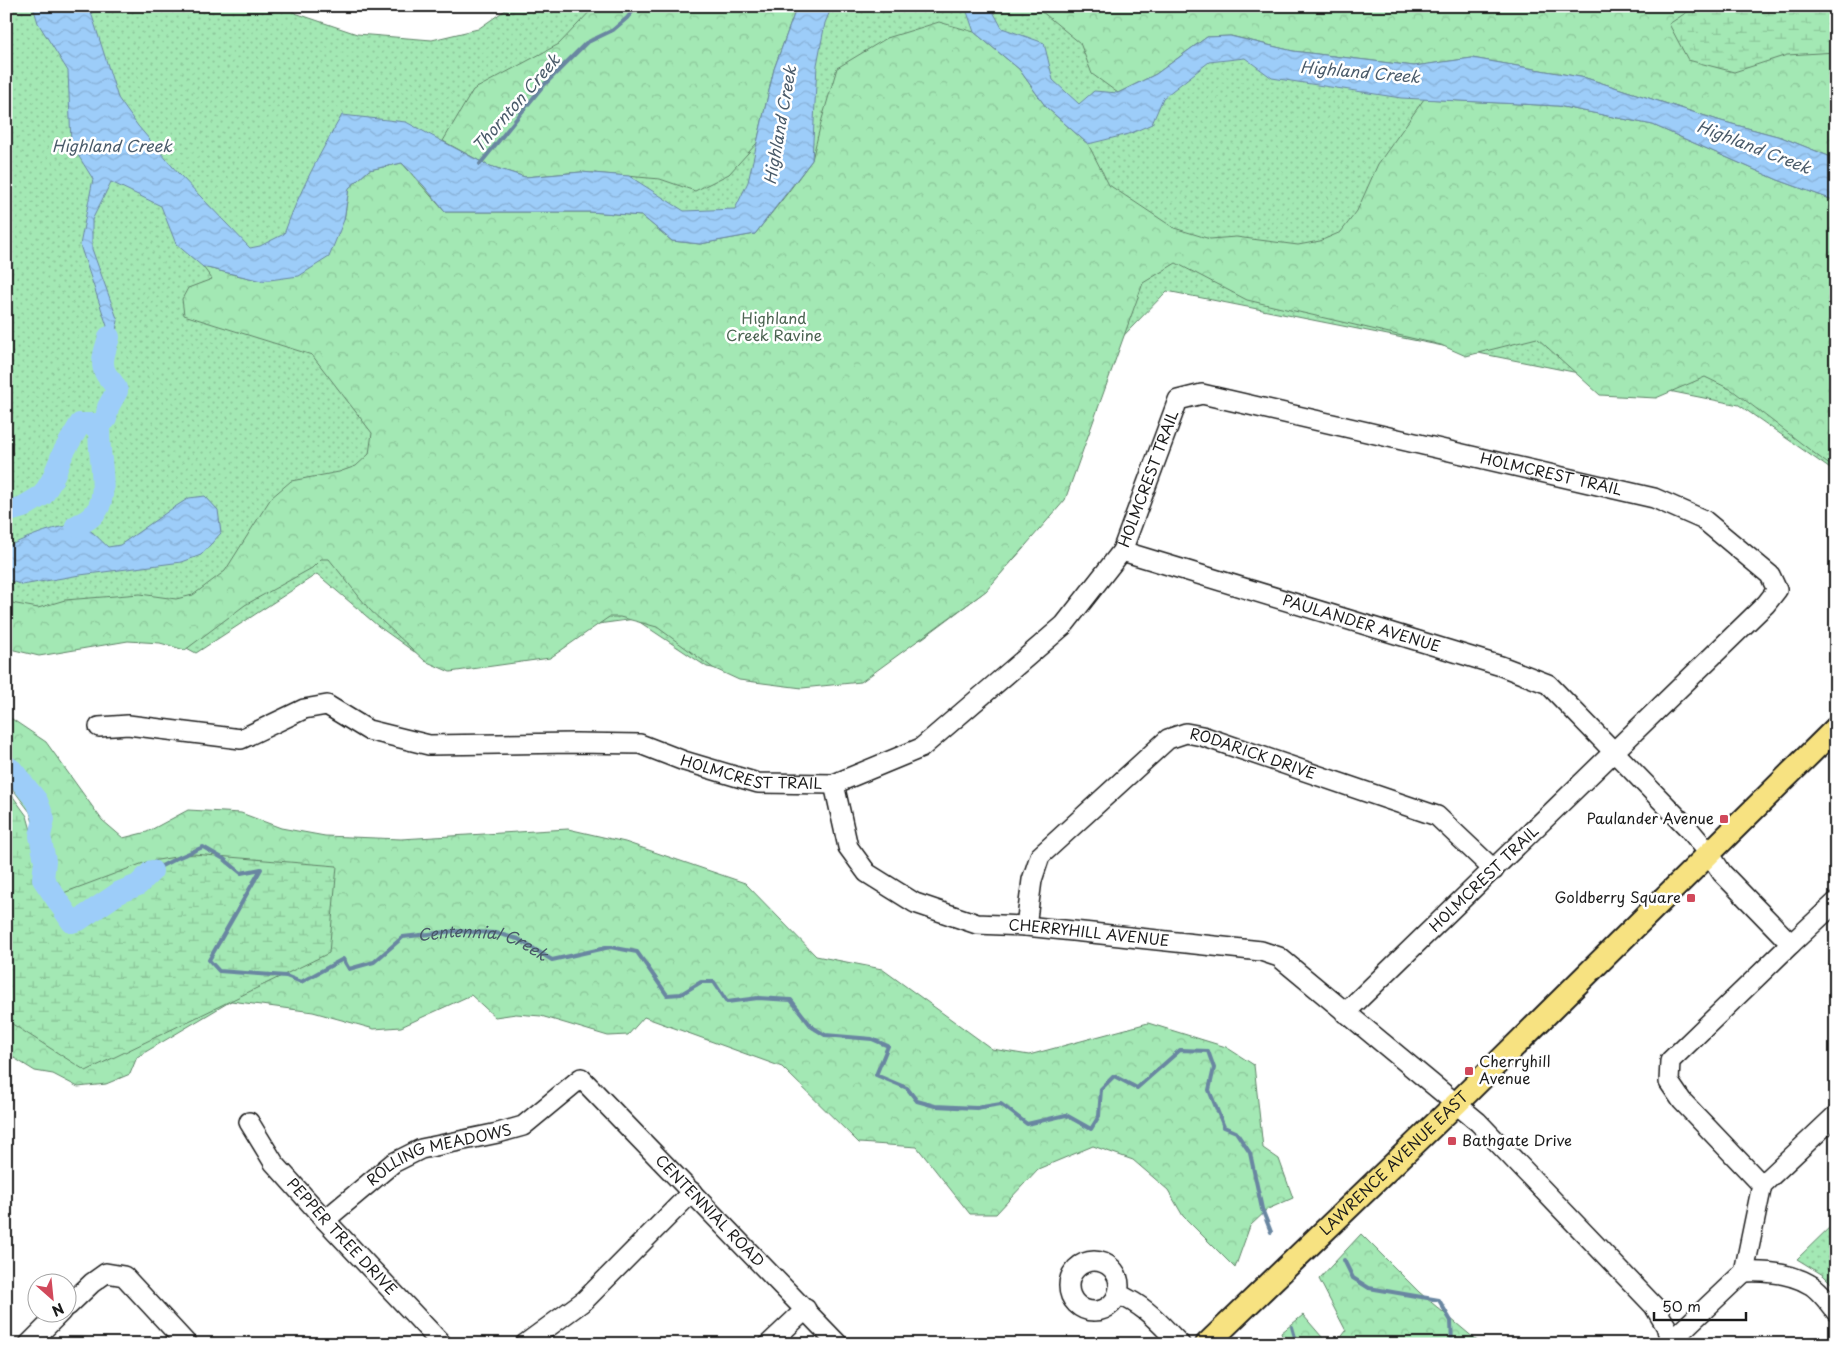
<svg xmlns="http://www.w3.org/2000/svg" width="1842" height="1350" viewBox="0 0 1842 1350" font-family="'Playpen Sans',sans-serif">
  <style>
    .grass { fill: url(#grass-dots); stroke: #608268 }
    .forest { fill: url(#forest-crowns); stroke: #608268 }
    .wetland { fill: url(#wetland-marsh); stroke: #608268 }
    .water { fill: url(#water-waves); stroke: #6986a1 }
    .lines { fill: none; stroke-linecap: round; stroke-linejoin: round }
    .stream { stroke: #6986a1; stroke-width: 4 }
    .river { stroke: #9dcdf9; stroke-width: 22 }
    .minor-casing { stroke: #1c1c1c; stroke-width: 22 }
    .major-casing { stroke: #1c1c1c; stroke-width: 26 }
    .minor { stroke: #fff; stroke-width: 19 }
    .major { stroke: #f7e281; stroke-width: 22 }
    .poi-dot { fill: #d1495b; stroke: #fff; stroke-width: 2 }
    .labels { text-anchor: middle; stroke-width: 5; stroke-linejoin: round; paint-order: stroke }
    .park-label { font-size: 15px; fill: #4b6351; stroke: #fff }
    .street-label { font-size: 15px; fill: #1c1c1c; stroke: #fff }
    .poi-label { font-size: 15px; fill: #1c1c1c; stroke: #fff; text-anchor: end }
    .water-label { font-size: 16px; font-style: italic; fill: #495a69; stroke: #fff }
  </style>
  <defs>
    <pattern id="grass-dots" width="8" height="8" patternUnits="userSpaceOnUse" patternTransform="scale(1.25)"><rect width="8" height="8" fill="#a3e8b4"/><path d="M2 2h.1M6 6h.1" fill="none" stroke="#8cc69a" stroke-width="1.8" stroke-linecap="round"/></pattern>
    <pattern id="forest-crowns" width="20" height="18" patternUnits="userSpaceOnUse" patternTransform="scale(1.25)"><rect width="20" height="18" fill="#a3e8b4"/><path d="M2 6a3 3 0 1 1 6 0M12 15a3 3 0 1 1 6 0" fill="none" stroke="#8cc69a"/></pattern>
    <pattern id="wetland-marsh" width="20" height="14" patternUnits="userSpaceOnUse" patternTransform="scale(1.25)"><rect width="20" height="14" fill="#a3e8b4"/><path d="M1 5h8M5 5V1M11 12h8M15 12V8" fill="none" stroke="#8cc69a"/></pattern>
    <pattern id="water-waves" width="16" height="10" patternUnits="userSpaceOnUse" patternTransform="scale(1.25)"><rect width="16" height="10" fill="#9dcdf9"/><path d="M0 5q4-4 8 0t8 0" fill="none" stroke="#87afd5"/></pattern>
  </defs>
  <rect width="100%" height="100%" fill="#fff"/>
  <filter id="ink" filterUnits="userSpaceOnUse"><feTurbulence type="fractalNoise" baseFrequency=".02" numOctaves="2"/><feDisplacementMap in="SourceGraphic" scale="10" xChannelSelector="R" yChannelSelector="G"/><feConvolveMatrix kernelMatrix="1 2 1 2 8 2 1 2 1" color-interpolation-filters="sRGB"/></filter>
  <g filter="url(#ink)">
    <path class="grass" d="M 6,6 L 286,6 L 295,13 L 357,34 L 432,40 L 478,29 L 511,6 L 1836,6 L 1836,473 L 1739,405 L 1167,291 L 1099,361 L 1058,496 L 1023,549 L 983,593 L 923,638 L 867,667 L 780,680 L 707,667 L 635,619 L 546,631 L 445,666 L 413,651 L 378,626 L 317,574 L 196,653 L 166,637 L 44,635 L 6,648 Z
      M 1836,1221 L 1836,1288 L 1823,1275 L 1797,1259 Z"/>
    <path class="forest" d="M 595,6 L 797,6 L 774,69 L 757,143 L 729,174 L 695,191 L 660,179 L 581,172 L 525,177 L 487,165 L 443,141 L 473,90 L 559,44 Z
      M 1035,6 L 1836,6 L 1836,159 L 1781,137 L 1721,121 L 1586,78 L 1472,58 L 1414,66 L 1293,51 L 1231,36 L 1207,37 L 1156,74 L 1118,93 L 1092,74 L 1080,43 Z
      M 939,22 L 974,32 L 1019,69 L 1046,107 L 1088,144 L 1109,185 L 1174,228 L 1210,239 L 1236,237 L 1298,245 L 1320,241 L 1341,232 L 1357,211 L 1378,164 L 1424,99 L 1558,106 L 1653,125 L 1778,180 L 1836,201 L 1836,470 L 1732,390 L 1705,377 L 1656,398 L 1600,395 L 1537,338 L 1466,356 L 1441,345 L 1247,300 L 1176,263 L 1143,283 L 1065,500 L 986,591 L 861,682 L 802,688 L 739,680 L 713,668 L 657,627 L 620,617 L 609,617 L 550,658 L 450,672 L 425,661 L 369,609 L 329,559 L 321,559 L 312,568 L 245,605 L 185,650 L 160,643 L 128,641 L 39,656 L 6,648 L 6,602 L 38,608 L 65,600 L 140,594 L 176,599 L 193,595 L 225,571 L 271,498 L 291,481 L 339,472 L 356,466 L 369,454 L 372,433 L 312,355 L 184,315 L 182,299 L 188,288 L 212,279 L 203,267 L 262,281 L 344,220 L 349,188 L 369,170 L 402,163 L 445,212 L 590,212 L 642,216 L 672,241 L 700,244 L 755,234 L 786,195 L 812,160 L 822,119 L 837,68 L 887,38 Z
      M 6,715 L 46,742 L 102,820 L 123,838 L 147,832 L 188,810 L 241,813 L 281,828 L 325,836 L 401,839 L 568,829 L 625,842 L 745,883 L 816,956 L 882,969 L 992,1049 L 1029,1055 L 1148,1023 L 1226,1047 L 1254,1065 L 1263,1148 L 1279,1159 L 1293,1198 L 1268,1209 L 1250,1226 L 1235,1268 L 1183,1216 L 1168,1190 L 1133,1160 L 1093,1146 L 1038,1169 L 996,1214 L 970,1214 L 917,1147 L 859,1143 L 782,1067 L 644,1017 L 628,1035 L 608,1036 L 541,1016 L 516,1014 L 495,1017 L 471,995 L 401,1027 L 374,1029 L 313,1012 L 231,1001 L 137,1057 L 130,1074 L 106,1084 L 78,1087 L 53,1074 L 35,1071 L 14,1058 L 6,1049 L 6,1009 L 64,912 L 53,896 L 30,812 L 6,780 Z
      M 1361,1234 L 1419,1292 L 1481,1344 L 1336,1344 L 1346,1331 L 1319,1279 Z
      M 1303,1315 L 1328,1344 L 1285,1344 L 1281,1333 Z"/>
    <path class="wetland" d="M 1696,6 L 1836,6 L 1836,52 L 1787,55 L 1734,72 L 1688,60 L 1669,24 Z
      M 6,787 L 27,816 L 50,898 L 146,862 L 193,854 L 337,866 L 329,953 L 86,1071 L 6,1020 Z"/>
    <path class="water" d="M 33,6 L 89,6 L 118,98 L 138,126 L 178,173 L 250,248 L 260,246 L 284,234 C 299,192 320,153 342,115 L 406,122 L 487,165 L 525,177 L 581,172 L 629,176 L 684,211 L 735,209 L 748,182 L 774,69 L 797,6 L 832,6 L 825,23 L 817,65 L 812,160 L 755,234 L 700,244 L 672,241 L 642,216 L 590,212 L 445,212 L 424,186 L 402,163 L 369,170 L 349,188 L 344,220 L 329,257 L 299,276 L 262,281 L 203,267 L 176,244 L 161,206 L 111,182 L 92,220 L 92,249 L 118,321 L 109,360 L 94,375 L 107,326 L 80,245 L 93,179 L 71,144 L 68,71 L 38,23 Z
      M 965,6 L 990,6 L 1002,28 L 1044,43 L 1053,80 L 1079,104 L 1094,91 L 1118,93 L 1156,74 L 1207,37 L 1230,36 L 1293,51 L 1414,66 L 1472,58 L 1586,78 L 1721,121 L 1781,137 L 1836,159 L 1836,201 L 1778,180 L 1653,125 L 1558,106 L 1401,98 L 1272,78 L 1245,58 L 1209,62 L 1163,98 L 1152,124 L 1129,134 L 1088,144 L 1046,107 L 1019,69 L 974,32 Z
      M 205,496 L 218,510 L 221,533 L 201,555 L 182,562 L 80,575 L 22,585 L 6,579 L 6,547 C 22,540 67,519 84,527 C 93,531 101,541 108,547 L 120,545 L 170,510 L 189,498 Z"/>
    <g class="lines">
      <g class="stream">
        <path d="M 480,164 L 542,87 L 586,43 L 613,30 L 627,18 L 637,6"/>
        <path id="s1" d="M 152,871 L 175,859 L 203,847 L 224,859 L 241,873 L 261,869 L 209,960 L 219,971 L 286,976 L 301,982 L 343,959 L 349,969 L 374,962 L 403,937 L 455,931 L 496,933 L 518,939 L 552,960 L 610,947 L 637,952 L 667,995 L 681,994 L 701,982 L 714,982 L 727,1002 L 758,998 L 791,1000 L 812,1027 L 825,1035 L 872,1039 L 888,1046 L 876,1075 L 907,1088 L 917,1101 L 935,1106 L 976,1108 L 1001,1104 L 1027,1124 L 1066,1115 L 1091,1129 L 1099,1116 L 1101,1089 L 1114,1076 L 1137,1088 L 1180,1050 L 1208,1051 L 1214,1068 L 1209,1090 L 1224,1127 L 1236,1132 L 1250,1153 L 1262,1209 L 1271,1232"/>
        <path d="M 1344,1260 L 1353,1278 L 1369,1288 L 1439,1300 L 1451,1321 L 1452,1344"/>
        <path d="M 1292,1327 L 1297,1344"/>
      </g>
      <path class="river" d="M 6,512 L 23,507 L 43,495 L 52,480 L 63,453 L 80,424 L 100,424 L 106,419 L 108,407 L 117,391 C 115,384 110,380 106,374 C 99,362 106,349 109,337
        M 76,526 C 82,523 89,520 93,515 C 113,498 95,447 100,424
        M 6,766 L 12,770 L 37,801 L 44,819 L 40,836 L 45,861 L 43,879 L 72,922 L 79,920 L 120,892 L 138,885 L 152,871"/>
      <defs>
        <g id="minor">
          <path id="s2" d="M 1122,551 L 1501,666 L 1548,684 L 1688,828 L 1709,853 L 1722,873 L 1791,944 L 1670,1061 L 1669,1082 L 1682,1101 L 1762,1185"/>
          <path id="s3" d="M 99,727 L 128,725 L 241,739 L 304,709 L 327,705 L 368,730 L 429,745 L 576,743 L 640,744 L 684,761 L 758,783 L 834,784 L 921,748 L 1064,625 L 1122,551 L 1178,400 L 1202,394 L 1654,498 L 1704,520 L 1770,575 L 1777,590 L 1766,604 L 1345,1013"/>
          <path id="s4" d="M 834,784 L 848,847 L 867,873 L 915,903 L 977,924 L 1026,926 L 1261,951 L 1279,957 L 1478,1122 L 1654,1306 L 1666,1326 L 1671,1344"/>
          <path id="s5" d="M 1026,926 L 1032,880 L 1040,856 L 1168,739 L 1186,733 L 1202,736 L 1437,816 L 1494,870"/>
          <path d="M 1791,944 L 1836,902"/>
          <path id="s6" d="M 249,1122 L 274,1163 L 325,1220 L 442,1344"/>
          <path id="s7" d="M 325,1220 L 393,1163 L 421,1149 L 498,1133 L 523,1126 L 581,1078 L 838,1344"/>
          <circle cx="1094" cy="1286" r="25"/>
          <path d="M 1744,1272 C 1766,1271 1790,1273 1809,1284 C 1819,1289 1829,1303 1836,1312"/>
          <path d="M 1118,1294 C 1147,1307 1158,1322 1180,1344"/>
          <path d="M 68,1306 L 92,1283 L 106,1273 L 124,1276 L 187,1344"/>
          <path d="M 1671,1341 L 1744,1272 L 1762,1185 L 1836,1115"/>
          <path d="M 29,1344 L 61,1312"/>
          <path d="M 525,1344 L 585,1300 L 692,1192"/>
          <path d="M 769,1344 L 806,1309"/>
        </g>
        <g id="major">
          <path id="s8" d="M 1207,1344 L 1457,1103 L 1836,728"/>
        </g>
      </defs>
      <use href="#minor" class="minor-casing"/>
      <use href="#major" class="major-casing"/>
      <use href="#minor" class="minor"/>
      <use href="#major" class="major"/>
    </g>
  </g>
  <g class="poi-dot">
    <rect x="1719" y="814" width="10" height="10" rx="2.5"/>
    <rect x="1686" y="893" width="10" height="10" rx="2.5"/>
    <rect x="1464" y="1066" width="10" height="10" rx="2.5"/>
    <rect x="1447" y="1136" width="10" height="10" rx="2.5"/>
  </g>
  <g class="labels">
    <g class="park-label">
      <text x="774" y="324">Highland<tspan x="774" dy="17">Creek Ravine</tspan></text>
    </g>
    <g class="street-label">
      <text dy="5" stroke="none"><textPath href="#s3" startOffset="1679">HOLMCREST TRAIL</textPath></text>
      <text dy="5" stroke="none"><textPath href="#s3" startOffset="1212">HOLMCREST TRAIL</textPath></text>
      <text dy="5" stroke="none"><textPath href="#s2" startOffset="250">PAULANDER AVENUE</textPath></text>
      <text dy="5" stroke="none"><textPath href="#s5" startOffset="334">RODARICK DRIVE</textPath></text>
      <text dy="5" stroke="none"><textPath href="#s3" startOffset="674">HOLMCREST TRAIL</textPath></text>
      <text transform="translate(1484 879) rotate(-44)" y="5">HOLMCREST TRAIL</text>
      <text dy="5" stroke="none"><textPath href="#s4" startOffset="331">CHERRYHILL AVENUE</textPath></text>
      <text dy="5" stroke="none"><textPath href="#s7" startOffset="135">ROLLING MEADOWS</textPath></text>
      <text dy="5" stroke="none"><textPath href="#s8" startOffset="260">LAWRENCE AVENUE EAST</textPath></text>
      <text dy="5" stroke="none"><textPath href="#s7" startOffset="485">CENTENNIAL ROAD</textPath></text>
      <text dy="5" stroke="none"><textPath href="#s6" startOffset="148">PEPPER TREE DRIVE</textPath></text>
    </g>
    <g class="poi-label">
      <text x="1714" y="824">Paulander Avenue</text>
      <text x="1681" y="903">Goldberry Square</text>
      <text x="1479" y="1067" text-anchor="start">Cherryhill<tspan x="1479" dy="17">Avenue</tspan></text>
      <text x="1462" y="1146" text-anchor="start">Bathgate Drive</text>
    </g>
    <g class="water-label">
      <text transform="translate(1360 72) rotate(5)" y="6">Highland Creek</text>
      <text transform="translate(516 103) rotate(-49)" y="6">Thornton Creek</text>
      <text transform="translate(780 125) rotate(-80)" y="6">Highland Creek</text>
      <text x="112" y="152">Highland Creek</text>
      <text transform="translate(1754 147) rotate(21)" y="6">Highland Creek</text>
      <text dy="6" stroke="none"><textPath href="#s1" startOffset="532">Centennial Creek</textPath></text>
    </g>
  </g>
  <rect width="1842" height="1350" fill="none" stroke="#fff" stroke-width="25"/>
  <rect x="12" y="12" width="1817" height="1325" fill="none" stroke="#1c1c1c" stroke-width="2" filter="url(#ink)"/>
  <g transform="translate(52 1298) rotate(153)"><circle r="24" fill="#ffffff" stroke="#a4a4a4"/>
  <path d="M0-4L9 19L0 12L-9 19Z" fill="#d1495b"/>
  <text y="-8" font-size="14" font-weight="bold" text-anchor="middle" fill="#1c1c1c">N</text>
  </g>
  <path d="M1654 1312v8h92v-8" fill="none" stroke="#1c1c1c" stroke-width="2.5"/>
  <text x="1662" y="1312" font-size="15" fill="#1c1c1c" stroke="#ffffff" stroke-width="4" paint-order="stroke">50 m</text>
</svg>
